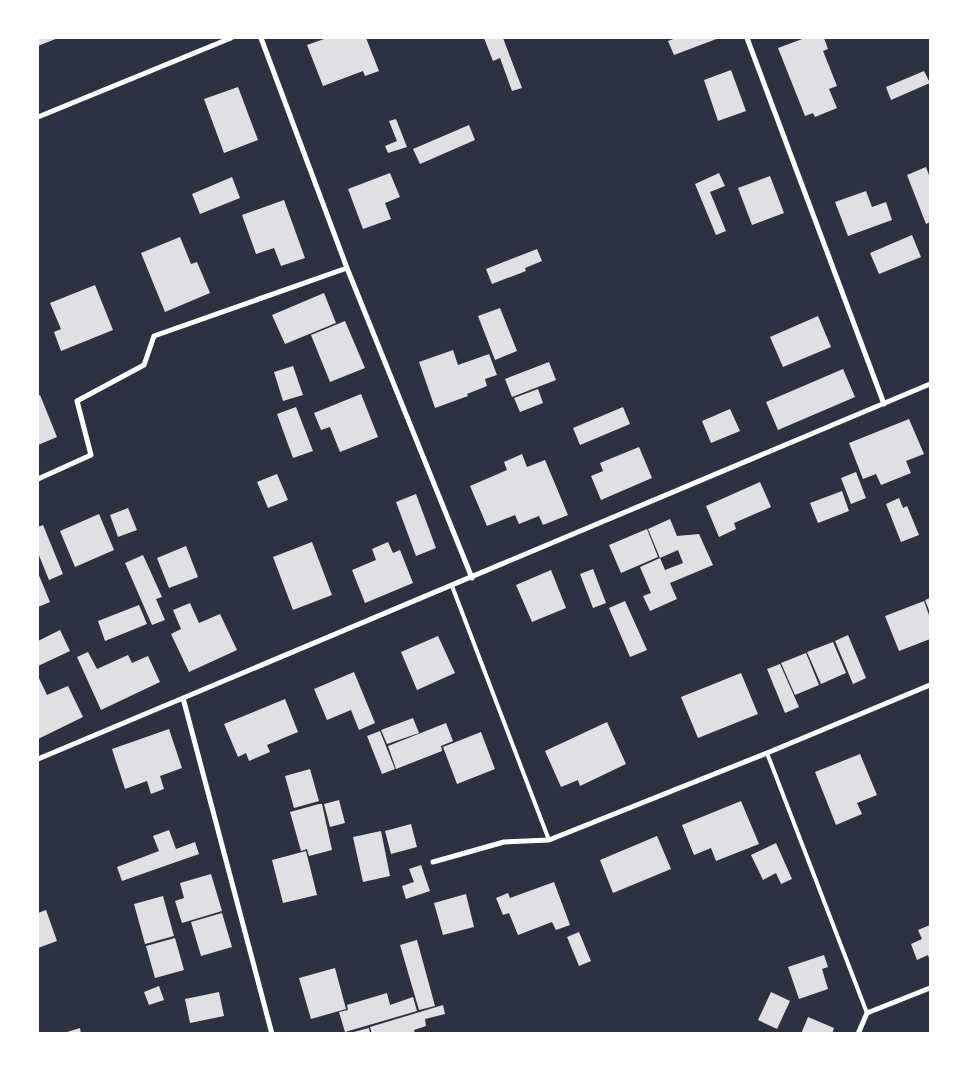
<svg xmlns="http://www.w3.org/2000/svg" width="968" height="1071" viewBox="0 0 968 1071" font-family="Cabin,sans-serif">
  <style>
    .building { fill: #e0e0e3 }
    .lines { fill: none; stroke-linecap: round; stroke-linejoin: round }
    .service { stroke: #fff; stroke-width: 4 }
    .minor { stroke: #fff; stroke-width: 5 }
  </style>
  <rect width="100%" height="100%" fill="#2d3142"/>
  <path class="building" d="M 38,38 L 58,38 L 38,46 Z
    M 327,38 L 366,38 L 379,71 L 365,76 L 363,71 L 323,86 L 307,45 Z
    M 484,38 L 503,38 L 522,88 L 512,91 L 500,58 L 493,61 Z
    M 676,38 L 719,38 L 674,55 L 668,41 Z
    M 805,38 L 824,38 L 828,49 L 823,51 L 837,86 L 829,89 L 837,108 L 815,117 L 813,113 L 805,116 L 778,48 Z
    M 731,70 L 746,111 L 718,121 L 704,80 Z
    M 924,71 L 930,83 L 891,100 L 886,87 Z
    M 238,87 L 258,140 L 224,153 L 204,99 Z
    M 396,119 L 407,147 L 388,153 L 385,146 L 397,141 L 389,121 Z
    M 469,125 L 475,140 L 420,164 L 413,149 Z
    M 926,167 L 930,178 L 930,222 L 926,224 L 907,175 Z
    M 390,173 L 400,197 L 385,203 L 391,219 L 363,229 L 348,189 Z
    M 719,173 L 725,186 L 710,192 L 726,231 L 716,235 L 695,184 Z
    M 770,176 L 784,213 L 752,225 L 738,188 Z
    M 232,177 L 240,198 L 200,214 L 192,194 Z
    M 866,191 L 872,207 L 886,202 L 892,220 L 848,236 L 835,202 Z
    M 284,200 L 305,258 L 281,266 L 274,248 L 256,254 L 242,215 Z
    M 912,235 L 921,257 L 879,274 L 870,253 Z
    M 180,237 L 191,264 L 197,262 L 210,293 L 165,312 L 141,253 Z
    M 537,249 L 542,261 L 525,268 L 526,271 L 492,284 L 486,269 Z
    M 95,285 L 113,330 L 61,351 L 54,332 L 61,329 L 50,303 Z
    M 324,293 L 336,323 L 285,344 L 272,315 Z
    M 500,308 L 517,351 L 495,360 L 478,316 Z
    M 818,316 L 831,347 L 783,367 L 770,337 Z
    M 345,321 L 365,368 L 330,382 L 311,335 Z
    M 453,350 L 458,365 L 489,354 L 497,375 L 485,379 L 487,386 L 467,394 L 468,396 L 435,408 L 419,362 Z
    M 549,362 L 556,380 L 512,397 L 505,379 Z
    M 293,366 L 303,395 L 283,401 L 274,372 Z
    M 843,369 L 855,397 L 778,430 L 766,402 Z
    M 538,389 L 543,403 L 520,412 L 514,398 Z
    M 361,394 L 378,437 L 340,452 L 330,427 L 321,430 L 314,413 Z
    M 40,395 L 57,437 L 38,445 L 38,396 Z
    M 296,407 L 313,451 L 293,458 L 277,414 Z
    M 623,407 L 630,424 L 580,445 L 573,428 Z
    M 730,409 L 740,431 L 711,443 L 702,421 Z
    M 909,419 L 924,454 L 906,461 L 911,473 L 881,485 L 876,474 L 863,479 L 849,443 Z
    M 639,447 L 652,478 L 601,500 L 591,476 L 603,471 L 600,463 Z
    M 522,454 L 527,467 L 545,460 L 568,515 L 543,525 L 539,516 L 519,524 L 515,515 L 487,526 L 470,486 L 507,470 L 504,462 Z
    M 856,472 L 866,498 L 851,504 L 841,478 Z
    M 277,474 L 288,500 L 268,508 L 257,482 Z
    M 760,482 L 771,507 L 734,523 L 736,529 L 719,537 L 706,506 Z
    M 842,491 L 849,511 L 818,523 L 810,503 Z
    M 416,494 L 436,548 L 416,556 L 396,502 Z
    M 899,498 L 903,508 L 907,506 L 919,535 L 901,542 L 886,504 Z
    M 128,508 L 137,530 L 118,537 L 110,515 Z
    M 99,514 L 114,550 L 75,567 L 60,531 Z
    M 670,519 L 677,536 L 699,534 L 713,565 L 670,583 L 677,599 L 650,611 L 643,596 L 651,593 L 640,567 L 660,558 L 665,570 L 683,563 L 678,550 L 660,558 L 648,529 Z
    M 43,525 L 63,574 L 49,580 L 38,553 L 38,527 Z
    M 647,529 L 658,557 L 621,573 L 609,545 Z
    M 312,542 L 332,595 L 293,610 L 273,557 Z
    M 388,542 L 393,553 L 400,550 L 413,583 L 365,603 L 352,570 L 376,560 L 372,549 Z
    M 186,546 L 198,577 L 169,588 L 157,558 Z
    M 143,555 L 162,597 L 156,599 L 165,620 L 152,625 L 125,563 Z
    M 593,569 L 606,603 L 593,608 L 580,574 Z
    M 551,570 L 566,608 L 532,622 L 516,585 Z
    M 38,573 L 50,602 L 38,607 Z
    M 930,598 L 930,613 L 925,600 Z
    M 625,601 L 647,650 L 630,657 L 609,608 Z
    M 924,601 L 930,618 L 930,639 L 899,651 L 885,616 Z
    M 190,603 L 199,623 L 220,614 L 237,650 L 189,672 L 171,634 L 181,629 L 173,610 Z
    M 139,605 L 147,624 L 105,641 L 98,621 Z
    M 60,630 L 70,651 L 38,666 L 38,641 Z
    M 848,635 L 866,678 L 853,684 L 835,641 Z
    M 438,636 L 455,673 L 417,690 L 401,652 Z
    M 833,642 L 846,673 L 821,684 L 807,652 Z
    M 88,652 L 97,669 L 128,655 L 132,663 L 148,656 L 160,682 L 101,710 L 77,657 Z
    M 806,653 L 819,685 L 795,695 L 781,663 Z
    M 780,664 L 799,707 L 785,713 L 767,669 Z
    M 354,672 L 375,723 L 359,730 L 351,710 L 327,720 L 314,689 Z
    M 741,673 L 758,714 L 698,738 L 681,697 Z
    M 38,676 L 47,695 L 68,686 L 83,717 L 38,739 Z
    M 285,699 L 298,732 L 267,745 L 270,752 L 249,761 L 246,753 L 238,757 L 224,724 Z
    M 413,718 L 419,733 L 387,744 L 381,730 Z
    M 607,722 L 626,764 L 580,786 L 578,780 L 561,787 L 545,751 Z
    M 446,723 L 453,741 L 441,746 L 442,751 L 396,769 L 388,746 Z
    M 169,729 L 182,768 L 160,776 L 164,789 L 151,794 L 147,781 L 125,789 L 112,749 Z
    M 380,731 L 395,769 L 382,774 L 367,736 Z
    M 481,732 L 495,769 L 457,784 L 443,747 Z
    M 860,754 L 877,795 L 857,803 L 862,814 L 836,825 L 815,772 Z
    M 310,769 L 319,801 L 294,808 L 285,776 Z
    M 339,800 L 345,823 L 330,827 L 324,804 Z
    M 741,801 L 759,844 L 716,861 L 711,848 L 694,855 L 682,825 Z
    M 319,804 L 322,804 L 332,850 L 309,856 L 307,849 L 301,851 L 290,812 Z
    M 411,824 L 417,847 L 391,854 L 385,831 Z
    M 169,830 L 176,849 L 195,842 L 199,854 L 122,881 L 117,867 L 159,851 L 153,836 Z
    M 381,831 L 390,876 L 363,882 L 353,837 Z
    M 657,836 L 671,869 L 613,893 L 600,860 Z
    M 776,843 L 792,879 L 781,884 L 776,873 L 763,880 L 751,855 Z
    M 306,851 L 317,895 L 283,903 L 272,860 Z
    M 421,865 L 430,891 L 406,899 L 402,886 L 414,882 L 409,869 Z
    M 211,874 L 222,911 L 182,923 L 175,901 L 184,898 L 180,883 Z
    M 554,882 L 570,925 L 556,930 L 552,922 L 518,935 L 509,913 L 503,915 L 496,898 L 508,893 L 510,898 Z
    M 466,894 L 474,927 L 443,935 L 434,903 Z
    M 163,896 L 174,936 L 145,944 L 134,904 Z
    M 46,910 L 57,941 L 38,948 L 38,913 Z
    M 222,913 L 232,947 L 201,956 L 191,922 Z
    M 930,925 L 930,961 L 928,955 L 917,960 L 911,944 L 922,939 L 918,930 Z
    M 579,932 L 591,961 L 579,966 L 567,937 Z
    M 175,938 L 184,970 L 155,978 L 146,946 Z
    M 417,940 L 435,1006 L 419,1010 L 400,945 Z
    M 824,955 L 828,967 L 822,969 L 828,989 L 799,999 L 788,967 Z
    M 335,968 L 346,1009 L 311,1019 L 299,978 Z
    M 159,986 L 164,1000 L 149,1005 L 144,992 Z
    M 219,992 L 224,1016 L 190,1023 L 185,999 Z
    M 771,992 L 790,1001 L 777,1029 L 758,1020 Z
    M 387,993 L 390,1005 L 413,997 L 417,1011 L 345,1032 L 339,1012 L 348,1010 L 347,1005 Z
    M 443,1005 L 445,1014 L 425,1019 L 426,1026 L 414,1030 L 415,1034 L 372,1034 L 370,1027 Z
    M 808,1017 L 834,1028 L 832,1034 L 801,1034 Z
    M 80,1028 L 81,1034 L 64,1034 L 64,1033 Z
    M 369,1028 L 370,1034 L 350,1034 L 350,1033 Z"/>
  <g class="lines">
    <path class="service" d="M 452,586 L 549,840
      M 767,753 L 867,1013"/>
    <path class="minor" d="M 261,38 L 347,268 L 472,578
      M 747,38 L 884,404
      M 38,117 L 231,38
      M 38,479 L 91,455 L 77,401 L 144,365 L 154,336 L 347,268
      M 183,698 L 272,1034
      M 38,759 L 930,384
      M 433,862 L 504,842 L 549,840 L 767,753 L 930,685
      M 858,1034 L 867,1013 L 930,988"/>
  </g>
  <rect width="968" height="1071" fill="none" stroke="#ffffff" stroke-width="78"/>
</svg>
